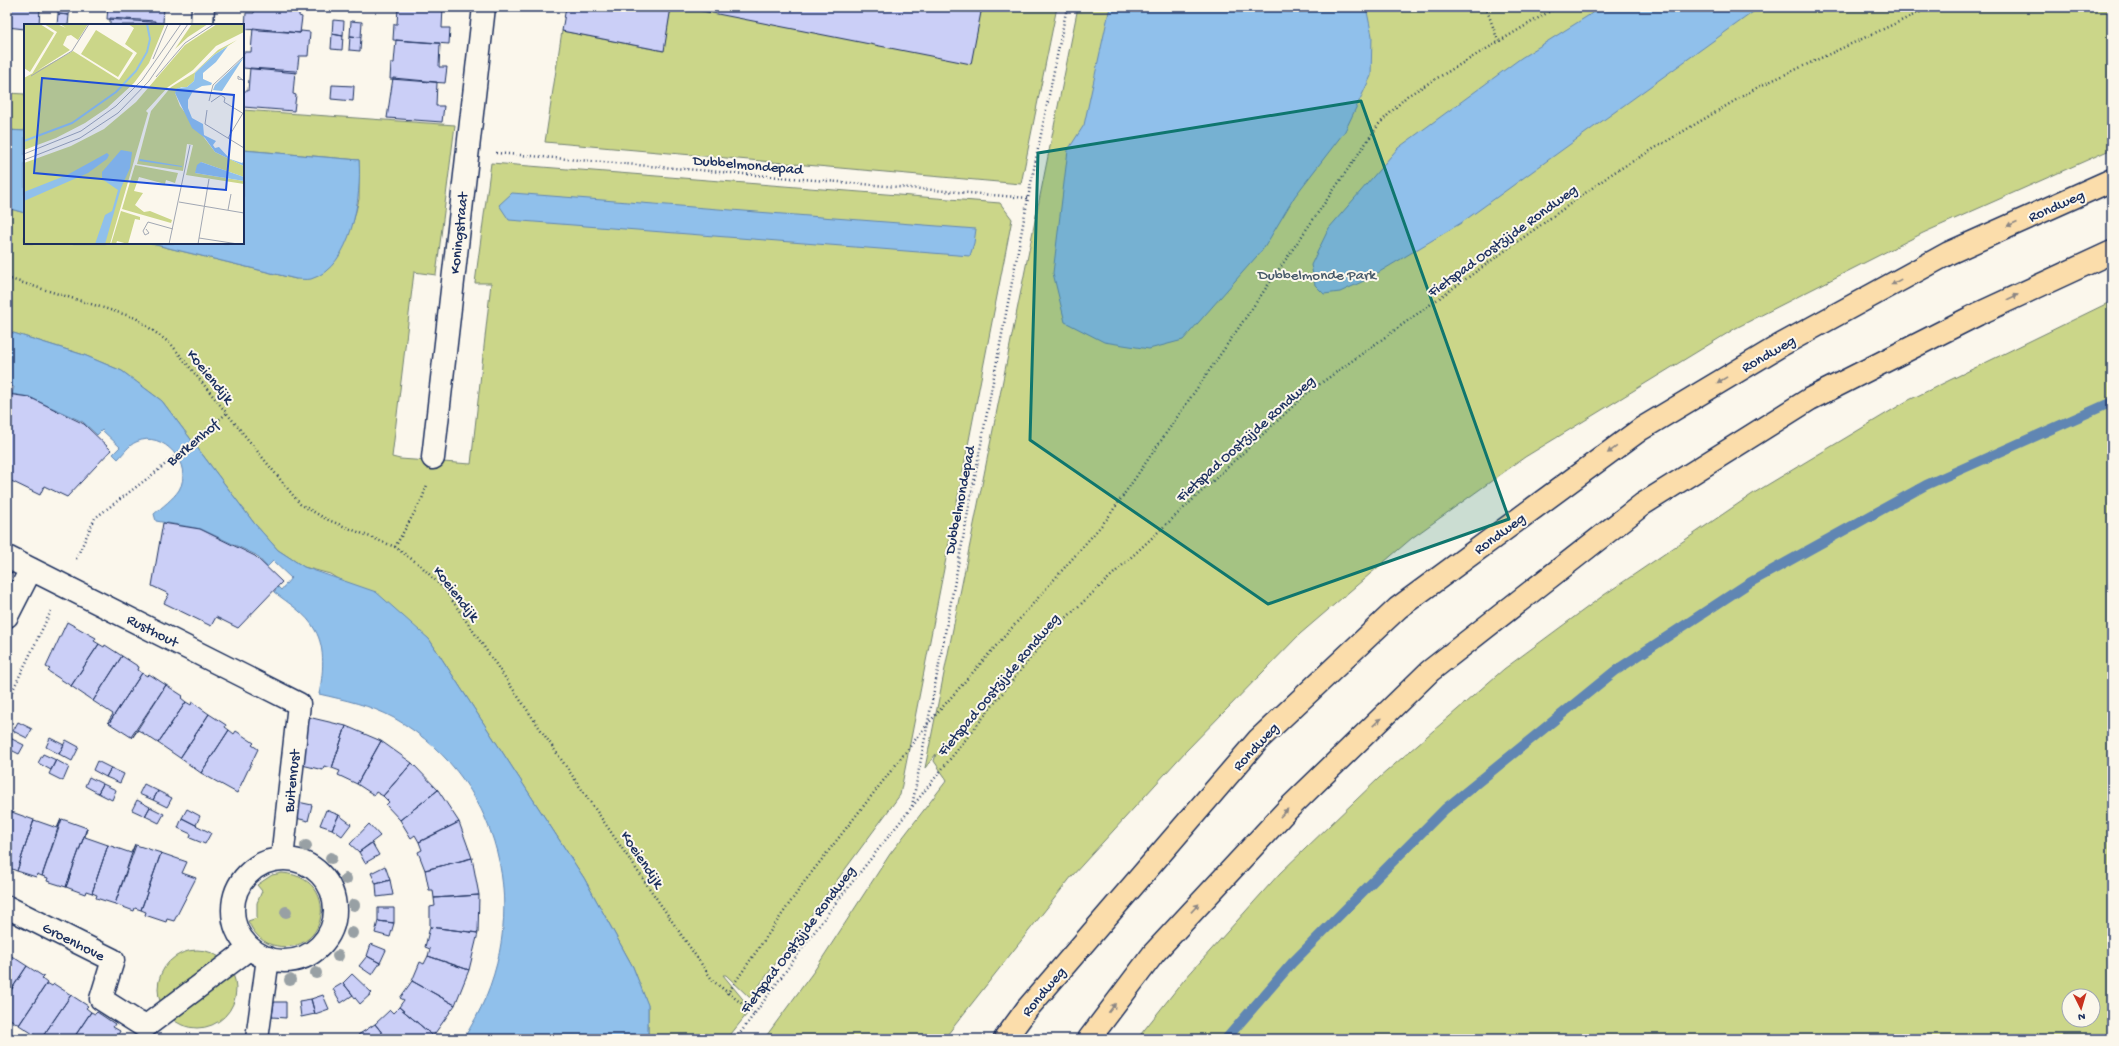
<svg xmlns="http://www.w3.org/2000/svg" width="2119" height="1046" viewBox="0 0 2119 1046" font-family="'Gochi Hand',sans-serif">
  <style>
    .green { fill: #cbd689; stroke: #738274; fill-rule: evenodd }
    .water { fill: #90c0eb; stroke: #6186b3 }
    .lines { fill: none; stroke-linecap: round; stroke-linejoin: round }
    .stream { stroke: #6186b3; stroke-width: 10 }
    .building { fill: #cbcff7; stroke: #1b2f5e }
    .street-casing { stroke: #1b2f5e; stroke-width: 25 }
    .highway-casing { stroke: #1b2f5e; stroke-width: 25 }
    .path { stroke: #1b2f5e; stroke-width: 2.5; stroke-dasharray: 1 3; stroke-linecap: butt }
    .street { stroke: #fbf7ec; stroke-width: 22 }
    .highway { stroke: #fbddab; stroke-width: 22 }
    .tree { fill: #98a0a4 }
    .oneway { fill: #8b8684 }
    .marked { fill: #0f766e; fill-opacity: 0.2; stroke: #0f766e; stroke-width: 3; stroke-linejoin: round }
    .labels { text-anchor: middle; stroke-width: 4; stroke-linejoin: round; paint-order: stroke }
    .street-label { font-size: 15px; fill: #1b2f5e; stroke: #fbf7ec }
    .park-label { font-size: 15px; fill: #475969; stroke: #fbf7ec }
    .inset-river { fill: none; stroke: #90c0eb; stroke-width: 2 }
    .inset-road { fill: none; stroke: #a1a7b3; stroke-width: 1 }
    .view { fill: #1d4ed8; fill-opacity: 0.15; stroke: #1d4ed8; stroke-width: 2 }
    .inset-edge { fill: none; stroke: #1b2f5e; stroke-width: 2 }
  </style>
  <rect width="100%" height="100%" fill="#fbf7ec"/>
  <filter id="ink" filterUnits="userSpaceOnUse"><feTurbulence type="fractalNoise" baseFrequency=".025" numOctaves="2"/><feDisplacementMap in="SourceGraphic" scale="8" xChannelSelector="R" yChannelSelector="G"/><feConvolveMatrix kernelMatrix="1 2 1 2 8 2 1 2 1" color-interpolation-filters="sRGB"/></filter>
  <g filter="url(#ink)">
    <path class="green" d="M 671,7 L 1057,7 L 1021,184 L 545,142 L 562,31 L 663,51 Z
      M 1078,7 L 2112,7 L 2112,149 L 1923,233 L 1736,328 L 1525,457 L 1412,538 L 1300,634 L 1186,751 L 1072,876 L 944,1039 L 764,1039 L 814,971 L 890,854 L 947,780 L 934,761 L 936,754 L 925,768 Z
      M 7,93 L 25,94 L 25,131 L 7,130 Z
      M 243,110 L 455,125 L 436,275 L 414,272 L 392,457 L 400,459 L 471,464 L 491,283 L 475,283 L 491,163 L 1000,203 L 1012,219 L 900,795 L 750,998 L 726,975 L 723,975 L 751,1009 L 727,1039 L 646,1039 L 648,1034 L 648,1006 L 633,967 L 584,878 L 429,639 L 330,574 L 304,567 L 278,550 L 254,523 L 162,401 L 122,371 L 84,355 L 7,331 L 7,208 L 25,213 L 25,243 L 148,243 L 296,279 L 343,248 L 354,219 L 359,199 L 359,160 L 243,150 Z
      M 2112,301 L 2112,1039 L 1137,1039 L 1184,980 L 1280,873 L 1379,778 L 1504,669 L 1604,595 L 1754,493 L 1907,401 ZM 2069,996 L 2093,996 L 2093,1020 L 2069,1020 Z
      M 282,873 C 341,877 329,955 277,946 C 263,944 254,934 248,921 L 257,918 L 257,903 L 262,891 L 257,885 L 272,875 Z
      M158 989a39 39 0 1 1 78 0a39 39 0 1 1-78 0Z"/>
    <path class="water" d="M 1110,7 L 1366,7 L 1372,36 L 1371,76 L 1345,131 L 1295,196 L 1264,248 L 1183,340 L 1149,349 L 1104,342 L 1065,322 L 1053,273 L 1068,150 L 1084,125 Z
      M 1602,7 L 1760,7 L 1461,223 L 1366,280 L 1340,292 L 1324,294 L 1315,285 L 1311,265 L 1329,228 L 1398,148 L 1521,58 Z
      M 7,130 L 25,131 L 25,213 L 7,208 Z
      M 243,150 L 359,160 C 362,195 352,267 311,279 C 307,280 301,279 296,279 L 148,243 L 243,243 Z
      M 512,193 L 976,229 L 974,243 L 970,256 L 509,220 L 499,205 Z
      M 7,331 L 84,355 L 122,371 L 162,401 L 254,523 L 278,550 L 304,567 L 376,592 L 429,639 L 584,878 L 633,967 L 648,1005 L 648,1034 L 646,1039 L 463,1039 C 536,931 510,784 394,718 C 370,705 345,700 319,694 C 323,675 326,648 315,630 C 307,614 288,603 274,592 L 278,587 L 281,590 L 291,578 L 273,561 L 267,567 L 256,555 L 201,529 L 156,521 L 154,514 C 162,507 173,499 179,490 C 194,465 163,429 136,442 C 129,445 123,454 118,459 L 113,454 L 120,447 L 102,430 L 97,435 L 83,422 L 29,397 L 12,394 L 14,387 L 7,385 Z"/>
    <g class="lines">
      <path class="stream" d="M 1226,1039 L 1292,963 L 1445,809 L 1615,671 L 1749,583 L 1926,485 L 2112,402"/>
    </g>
    <path class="building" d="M 7,7 L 40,7 L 39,25 L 25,25 L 25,29 L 7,27 Z
      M 58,7 L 70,7 L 69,15 L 58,14 Z
      M 108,7 L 164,7 L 163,23 L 107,19 Z
      M 255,7 L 299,7 L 299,16 L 302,17 L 300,33 L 245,29 L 246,13 L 254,13 Z
      M 398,7 L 443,7 L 442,28 L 450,28 L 449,44 L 393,40 L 394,24 L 397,24 Z
      M 566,7 L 671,7 L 664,51 L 562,31 Z
      M 682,7 L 982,7 L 971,64 Z
      M 58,14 L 69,15 L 68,25 L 57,25 Z
      M 110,18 L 155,21 L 154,25 L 110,25 Z
      M 333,20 L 344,21 L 343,36 L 332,34 Z
      M 351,21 L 362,22 L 361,37 L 350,36 Z
      M 253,28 L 300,33 L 301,31 L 310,32 L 308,56 L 299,56 L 297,73 L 243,68 L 243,52 L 251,52 Z
      M 332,34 L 343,36 L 342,50 L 331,49 Z
      M 350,36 L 361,37 L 360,51 L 349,50 Z
      M 396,40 L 440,43 L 439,67 L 447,67 L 445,83 L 390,79 L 391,63 L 394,63 Z
      M 250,68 L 295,71 L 293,94 L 296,95 L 294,111 L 243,107 L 243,91 L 248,91 Z
      M 393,78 L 437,82 L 436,106 L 444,106 L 442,122 L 387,118 Z
      M 332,85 L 354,86 L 353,101 L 331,99 Z
      M 7,394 L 29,397 L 84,424 L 111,450 L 67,497 L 44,486 L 40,495 L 7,479 Z
      M 163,523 L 200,529 L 255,556 L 282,582 L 238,628 L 216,617 L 211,626 L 164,603 L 169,594 L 152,586 Z
      M 67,622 L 96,638 L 94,641 L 99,644 L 71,686 L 48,671 L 50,669 L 46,667 Z
      M 99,644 L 104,647 L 105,645 L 122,656 L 93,701 L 71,686 Z
      M 122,656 L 139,667 L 138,670 L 142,673 L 109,723 L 108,722 L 113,714 L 93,701 Z
      M 142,673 L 147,676 L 149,674 L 166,685 L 131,737 L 109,723 Z
      M 166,685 L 183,696 L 181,698 L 186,702 L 158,743 L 138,730 L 132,738 Z
      M 186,702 L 191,705 L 192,702 L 209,714 L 180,758 L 158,743 Z
      M 209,714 L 226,725 L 225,727 L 229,730 L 201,773 L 180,758 Z
      M 308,717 L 346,726 L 332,768 L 324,766 L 323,770 L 302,765 Z
      M 18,722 L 32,729 L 27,738 L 13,731 Z
      M 346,726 L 381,741 L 357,784 L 338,775 L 340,771 L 332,768 Z
      M 229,730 L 234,734 L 236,731 L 254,743 L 252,745 L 258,749 L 237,793 L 201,773 Z
      M 10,738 L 24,745 L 19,754 L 7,748 Z
      M 50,738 L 64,745 L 59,754 L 46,747 Z
      M 66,740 L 79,747 L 72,761 L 59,754 Z
      M 381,741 L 412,763 L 383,796 L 376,792 L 374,795 L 357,784 Z
      M 43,754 L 56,760 L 51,770 L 38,763 Z
      M 56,760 L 69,767 L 63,781 L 49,774 Z
      M 97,761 L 111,768 L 106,777 L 93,770 Z
      M 412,763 L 438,790 L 400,820 L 386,805 L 389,802 L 383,796 Z
      M 111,768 L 124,774 L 120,783 L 106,777 Z
      M 89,777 L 103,784 L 98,793 L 85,786 Z
      M 103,784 L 116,790 L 112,800 L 98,793 Z
      M 144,784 L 158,791 L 153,800 L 139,794 Z
      M 438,790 L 459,822 L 419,842 L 415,835 L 411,838 L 400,820 Z
      M 158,791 L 172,798 L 167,807 L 153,800 Z
      M 137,800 L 150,807 L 145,816 L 132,810 Z
      M 298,802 L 312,805 L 308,821 L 296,818 Z
      M 150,807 L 164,814 L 159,823 L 145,816 Z
      M 187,809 L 200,816 L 196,825 L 182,818 Z
      M 326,810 L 339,815 L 332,829 L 320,825 Z
      M 9,811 L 34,820 L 17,871 L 7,867 L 7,819 Z
      M 339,815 L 351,824 L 342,836 L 332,829 Z
      M 182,818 L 211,833 L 205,844 L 190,838 L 191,834 L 178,828 Z
      M 61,819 L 42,876 L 37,874 L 36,877 L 17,871 L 34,820 L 57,828 Z
      M 62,819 L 87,828 L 66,887 L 47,881 L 48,878 L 42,876 Z
      M 459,822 L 472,858 L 425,870 L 418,852 L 422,850 L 419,842 Z
      M 369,824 L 380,836 L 359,852 L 350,844 Z
      M 87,828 L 85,837 L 108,845 L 92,893 L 86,891 L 85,894 L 66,887 Z
      M 372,843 L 379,855 L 365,863 L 359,852 Z
      M 135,844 L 115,904 L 96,898 L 97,895 L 92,893 L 108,845 L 131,853 Z
      M 136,845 L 161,853 L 141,910 L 135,908 L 134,911 L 115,904 Z
      M 161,853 L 187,862 L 182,873 L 196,878 L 174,921 L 167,919 L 166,922 L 145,915 L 146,912 L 141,910 Z
      M 472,858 L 479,895 L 434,898 L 433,890 L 429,890 L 425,870 Z
      M 385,866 L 390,880 L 376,884 L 371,873 Z
      M 390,880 L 393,895 L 377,897 L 376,884 Z
      M 479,895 L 478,933 L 430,927 L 430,907 L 435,906 L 434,898 Z
      M 378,908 L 394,908 L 394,923 L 378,921 Z
      M 378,921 L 394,923 L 390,937 L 375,933 Z
      M 430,927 L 478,933 L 469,970 L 428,956 L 430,949 L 425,947 Z
      M 371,944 L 386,950 L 380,963 L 367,956 Z
      M 10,955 L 27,966 L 7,996 L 7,956 L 9,957 Z
      M 367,956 L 380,963 L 372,975 L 359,966 Z
      M 428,956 L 469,970 L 455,1005 L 412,981 L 420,962 L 424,964 Z
      M 27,966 L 44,977 L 42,979 L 47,983 L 19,1025 L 7,1017 L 7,996 Z
      M 352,974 L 372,993 L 360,1004 L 343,983 Z
      M 412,981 L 455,1005 L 433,1036 L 399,1007 L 404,1000 L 400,998 Z
      M 47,983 L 52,986 L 54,984 L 71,995 L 41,1039 L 19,1025 Z
      M 343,983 L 353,995 L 341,1003 L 333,989 Z
      M 71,995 L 88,1006 L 86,1008 L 91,1012 L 73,1039 L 41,1039 Z
      M 323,995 L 329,1009 L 315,1014 L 311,999 Z
      M 311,999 L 315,1014 L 301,1017 L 299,1001 Z
      M 274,1002 L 286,1002 L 286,1018 L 272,1017 Z
      M 399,1007 L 433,1036 L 430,1039 L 387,1039 L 375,1024 L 390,1010 L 393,1013 Z
      M 91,1012 L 95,1014 L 97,1012 L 115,1024 L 113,1027 L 120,1031 L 116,1039 L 73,1039 Z
      M 375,1024 L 387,1039 L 360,1039 L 358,1035 Z"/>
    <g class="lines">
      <defs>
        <path id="street" d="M 202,25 L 203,7
          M 433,458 L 484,7
          M 7,557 L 299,704 L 282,859
          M 7,616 L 31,569
          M233 910a51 51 0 1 1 102 0a51 51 0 1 1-102 0Z
          M 7,907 L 113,960 L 101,999 L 145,1027 L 250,948
          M 257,1039 L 268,958"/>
        <path id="highway" d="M 1005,1039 L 1027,1009 L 1259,739 L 1398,608 L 1641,429 L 1781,345 L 1949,253 L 2112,180
          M 1089,1039 L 1154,953 L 1285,812 L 1430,671 L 1643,504 L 1810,399 L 1978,314 L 2112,252"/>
      </defs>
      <use href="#street" class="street-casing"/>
      <use href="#highway" class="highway-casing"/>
      <path class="path" d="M 1486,7 L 1498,41
        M 496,153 L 1028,198
        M 7,278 L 136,318 L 171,344 L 300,504 L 326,519 L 395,547 L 420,565 L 445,590 L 713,981 L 754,1013
        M 395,547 L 422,499 L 427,485
        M 76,559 L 95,518 L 156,472 L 227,413
        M 7,702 L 51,611
        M 912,806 L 1028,198 L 1067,7
        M 727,994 L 805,881 L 926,726 L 1107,519 L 1379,124 L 1407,96 L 1557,7
        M 736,1039 L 834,905 L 1051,632 L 1306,394 L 1613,173 L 1758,87 L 1931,7"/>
      <use href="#street" class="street"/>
      <use href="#highway" class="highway"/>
    </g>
    <g class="tree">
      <circle cx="306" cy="846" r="6"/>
      <circle cx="331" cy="858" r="6"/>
      <circle cx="346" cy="879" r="6"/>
      <circle cx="354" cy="905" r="6"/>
      <circle cx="286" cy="912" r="6"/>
      <circle cx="352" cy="933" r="6"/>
      <circle cx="338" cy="956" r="6"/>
      <circle cx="316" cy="973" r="6"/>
      <circle cx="290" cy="980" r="6"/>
    </g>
    <defs><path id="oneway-solid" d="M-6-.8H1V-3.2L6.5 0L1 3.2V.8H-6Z"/></defs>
    <g class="oneway">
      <use href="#oneway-solid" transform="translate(2012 224) rotate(156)"/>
      <use href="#oneway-solid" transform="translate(1896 282) rotate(151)"/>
      <use href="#oneway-solid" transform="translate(2013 297) rotate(-25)"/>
      <use href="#oneway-solid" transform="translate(1722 380) rotate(149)"/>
      <use href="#oneway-solid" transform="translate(1612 450) rotate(144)"/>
      <use href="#oneway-solid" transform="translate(1377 722) rotate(-44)"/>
      <use href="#oneway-solid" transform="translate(1284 813) rotate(-46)"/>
      <use href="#oneway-solid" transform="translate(1195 908) rotate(-47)"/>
      <use href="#oneway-solid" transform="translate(1112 1008) rotate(-53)"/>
    </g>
  </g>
  <path class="marked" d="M 1361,101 L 1509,519 L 1268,604 L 1030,440 L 1038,153 Z"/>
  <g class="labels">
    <g class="street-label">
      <text transform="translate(748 164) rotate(5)" y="5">Dubbelmondepad</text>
      <text transform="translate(2056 205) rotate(-24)" y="5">Rondweg</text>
      <text transform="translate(458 233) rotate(-84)" y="5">Koningstraat</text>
      <text transform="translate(1502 240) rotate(-36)" y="5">Fietspad Oostzijde Rondweg</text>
      <text transform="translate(1768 353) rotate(-30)" y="5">Rondweg</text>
      <text transform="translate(211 376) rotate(51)" y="5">Koeiendijk</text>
      <text transform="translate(1245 438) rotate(-42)" y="5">Fietspad Oostzijde Rondweg</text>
      <text transform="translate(192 442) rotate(-40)" y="5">Berkenhof</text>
      <text transform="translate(959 500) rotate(-79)" y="5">Dubbelmondepad</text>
      <text transform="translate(1499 533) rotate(-36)" y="5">Rondweg</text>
      <text transform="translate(457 593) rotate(52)" y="5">Koeiendijk</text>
      <text transform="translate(153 630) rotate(27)" y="5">Rusthout</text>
      <text transform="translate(998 684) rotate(-50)" y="5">Fietspad Oostzijde Rondweg</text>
      <text transform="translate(1255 746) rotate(-47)" y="5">Rondweg</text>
      <text transform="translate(291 781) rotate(-84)" y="5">Buitenrust</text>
      <text transform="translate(643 859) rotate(56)" y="5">Koeiendijk</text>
      <text transform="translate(797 939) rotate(-53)" y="5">Fietspad Oostzijde Rondweg</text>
      <text transform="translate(74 941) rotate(27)" y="5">Groenhove</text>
      <text transform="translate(1043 991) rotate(-50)" y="5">Rondweg</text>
    </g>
    <g class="park-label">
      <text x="1317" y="279">Dubbelmonde Park</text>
    </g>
  </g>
  <g transform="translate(24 24)">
    <rect width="220" height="220" fill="#fbf7ec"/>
    <path d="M 16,0 L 30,9 L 6,48 L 0,44 L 0,1 ZM 20,0 L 33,0 L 42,4 L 36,0 L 64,0 L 54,16 L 47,11 L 43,12 L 39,21 L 46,26 L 8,50 L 33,8 ZM 104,0 L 141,0 L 125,39 L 110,59 L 83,84 L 61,99 L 32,114 L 0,126 L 0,54 L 49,27 L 95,56 L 113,29 L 101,20 L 110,4 ZM 168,0 L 184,0 L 164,13 L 151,25 ZM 193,0 L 220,0 L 220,8 L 192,22 L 169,46 L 144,63 L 122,87 L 124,89 L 86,220 L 0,220 L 0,139 L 47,122 L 80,105 L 112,78 L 161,21 ZM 72,6 L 109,29 L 94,53 L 57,30 ZM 213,16 L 190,31 L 171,49 L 170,57 L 163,63 L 157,63 L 151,69 L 156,82 L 191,128 L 220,142 L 220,153 L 177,138 L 171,149 L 220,157 L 220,160 L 162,151 L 169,121 L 163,120 L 159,147 L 113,140 L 127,87 L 147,63 L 170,49 L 194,26 ZM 111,141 L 154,149 L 151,159 L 142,156 L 141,160 L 115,153 L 110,167 L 119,169 L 111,181 L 120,188 L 126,187 L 148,196 L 147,199 L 98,185 ZM 97,187 L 116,193 L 116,196 L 111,195 L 104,220 L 93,217 L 92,220 L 87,220 Z" fill="#cbd689"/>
    <path d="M 204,22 L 192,38 L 179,49 L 179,55 L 188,59 L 187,61 L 178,62 L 169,67 L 164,76 L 164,84 L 168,94 L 179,100 L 180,111 L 192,117 L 189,121 L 191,124 L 195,123 L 206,135 L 218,139 L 220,137 L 220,142 L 191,128 L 181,114 L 168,104 L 151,69 L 153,64 L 163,63 L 170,57 L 171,49 L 190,31 ZM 220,33 L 198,67 L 189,66 L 191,61 ZM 97,126 L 108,128 L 106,144 L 97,164 L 81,220 L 71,220 L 81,191 L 88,187 L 94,166 L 78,155 L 78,148 ZM 83,129 L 85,131 L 83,135 L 64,149 L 0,177 L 0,168 L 43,151 ZM 116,135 L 158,142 L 158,143 L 115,137 ZM 177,138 L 220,153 L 220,157 L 171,149 L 173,141 Z" fill="#90c0eb"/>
    <path class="inset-river" d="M 0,117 L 48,99 L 92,68 L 112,47 L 123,28 L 126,15 L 123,0"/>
    <path class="inset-road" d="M 129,35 L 144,0M 7,52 L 48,27 L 65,0M 132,53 L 161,19 L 190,0M 220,56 L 214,55 L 214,52 L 220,57M 185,77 L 189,61 L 220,32M 187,78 L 197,71 L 201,74 L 200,78 L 220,90M 183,86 L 181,100 L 220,124M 204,114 L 219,89M 0,130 L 57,107 L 92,82 L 118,56 L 157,0M 0,136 L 56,114 L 94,89 L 125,57 L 164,0M 155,178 L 220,189M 204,186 L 207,170M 122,205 L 125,209 L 121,211 L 119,207 L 124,198 L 149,205M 175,214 L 214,220M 145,220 L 166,121M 174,220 L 185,155"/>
    <path class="view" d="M 18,54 L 210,71 L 202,166 L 10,149 Z"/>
    <rect width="220" height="220" class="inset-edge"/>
  </g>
  <rect width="2119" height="1046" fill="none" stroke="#fbf7ec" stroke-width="24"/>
  <rect x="12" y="12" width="2095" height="1022" fill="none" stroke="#1b2f5e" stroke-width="1.5" filter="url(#ink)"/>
  <g transform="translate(2081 1008) rotate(175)"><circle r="19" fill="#fbf7ec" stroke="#a1a7b3"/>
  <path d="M0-3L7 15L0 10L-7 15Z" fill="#c8321e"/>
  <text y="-6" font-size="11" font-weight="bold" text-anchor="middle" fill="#1b2f5e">N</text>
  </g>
</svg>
